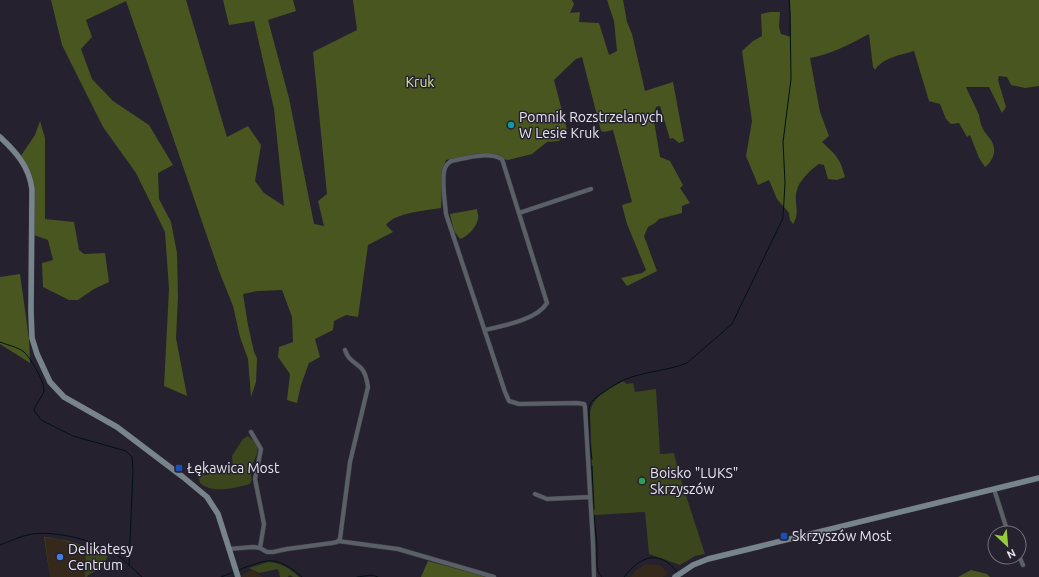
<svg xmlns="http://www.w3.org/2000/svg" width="1039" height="577" viewBox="0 0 1039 577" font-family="Ubuntu,sans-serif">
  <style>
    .commercial { fill: #34291a }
    .green { fill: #3c461c }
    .forest { fill: #495620 }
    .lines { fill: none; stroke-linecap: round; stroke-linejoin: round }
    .stream { stroke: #001213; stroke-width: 1 }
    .street-casing { stroke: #403d4a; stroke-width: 5 }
    .secondary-casing { stroke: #403d4a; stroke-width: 6 }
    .street { stroke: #5a6166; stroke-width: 4 }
    .secondary { stroke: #78848b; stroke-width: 5.5 }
    .culture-dot { fill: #0f9aa8; stroke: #25212f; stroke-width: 1.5 }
    .transit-dot { fill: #1a4fb4; stroke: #25212f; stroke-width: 1.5 }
    .leisure-dot { fill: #2e9e5b; stroke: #25212f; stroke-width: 1.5 }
    .shop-dot { fill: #3f7fe0; stroke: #25212f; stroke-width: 1.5 }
    .labels { text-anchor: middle; stroke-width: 3; stroke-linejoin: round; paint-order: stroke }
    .park-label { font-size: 14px; fill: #d5ec99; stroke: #25212f }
    .poi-label { font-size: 14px; fill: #e8e6f0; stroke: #25212f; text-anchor: start }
  </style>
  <rect width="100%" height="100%" fill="#25212f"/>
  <path class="commercial" d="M 44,538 L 59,539 L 86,548 L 85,577 L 50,577 Z
    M 646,564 L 660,565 L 668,573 L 663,577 L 630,577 L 636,570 Z
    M 252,570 L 263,577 L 242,577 L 242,575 Z"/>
  <path class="green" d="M 623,381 L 627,384 L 633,383 L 635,392 L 656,389 L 660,454 L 674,453 L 679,474 L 705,554 L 695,556 L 680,565 L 649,554 L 645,512 L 594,515 L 590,412 C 593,396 610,389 623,381 Z
    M 248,436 C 266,451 254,453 251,471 C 250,476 253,479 250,484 C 234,488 213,494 200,483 L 198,474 L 207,475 L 222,469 L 227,471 L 233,468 L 232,456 L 243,439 Z
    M 44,537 C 70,539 84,546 108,556 L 102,568 L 88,575 L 87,577 L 85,577 L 86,548 L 59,539 L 45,538 L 50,577 Z
    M 268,562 C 280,563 290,568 299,577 L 293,577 L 289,575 L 288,577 L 280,577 L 278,569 L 259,573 L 249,568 Z"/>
  <path class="forest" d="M 51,0 L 186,0 L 227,137 L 248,126 L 261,145 L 255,181 L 264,193 L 284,206 L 274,109 L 254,21 L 229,25 L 223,0 L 293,0 L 296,11 L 268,20 L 289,98 L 314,224 L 324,226 L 318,201 L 327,194 L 313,52 L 357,30 L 353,0 L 572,0 L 574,4 L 570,13 L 580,12 L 579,22 L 599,23 L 609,55 L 617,51 L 614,21 L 607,0 L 623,0 L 627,22 L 632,34 L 645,91 L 673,82 L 684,141 L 679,143 L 673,138 L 670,139 L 660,106 L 656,107 L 653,115 L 660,157 L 670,161 L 683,185 L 680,188 L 690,203 L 682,206 L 682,213 L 659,219 L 655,223 L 648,227 L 644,236 L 657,271 L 627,286 L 621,278 L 642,273 L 646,270 L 627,224 L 622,205 L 632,202 L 613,130 L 604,132 L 601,131 L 582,57 L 576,59 L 554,80 L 567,130 L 559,141 L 547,142 L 532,154 L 508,160 L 484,154 L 446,160 L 443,168 L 441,208 C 425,211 396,212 386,225 L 393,232 L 368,245 L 358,317 L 346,315 L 334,321 L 333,330 L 315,339 L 320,357 L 309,363 L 301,385 L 297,403 L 287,400 L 290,374 L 278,357 L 279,347 L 293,342 L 292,317 L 282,290 L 257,291 L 243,294 L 248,325 L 254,352 L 257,358 L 256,382 L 251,397 L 248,359 L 240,337 L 233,306 L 219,271 L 126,1 L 86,20 L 92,37 L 81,49 L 92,79 L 113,101 L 149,125 L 173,165 L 158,173 L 159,199 L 171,222 L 177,253 L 178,297 L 176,338 L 187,396 L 164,386 L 169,289 L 165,232 L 136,173 L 103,127 L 62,45 Z
    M 790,0 L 1039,0 L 1039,86 L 1025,88 L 1011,85 L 1007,77 L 999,76 L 998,80 L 1006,107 L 1002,113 L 989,87 L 966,87 C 970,96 975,106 979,115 C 980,119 980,123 982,127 C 985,135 993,139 994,148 C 995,155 991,163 985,167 L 979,158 L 970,135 L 967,137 L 959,123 L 951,124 L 946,119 L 940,104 L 929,101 L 914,51 C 901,55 882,58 875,70 L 873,67 L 869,34 C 850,44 832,54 810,58 L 820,112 L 829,136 L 822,142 C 836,155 840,158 845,177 L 837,180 L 828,179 L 824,165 L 819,164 C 811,169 799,181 797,190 C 793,203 801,212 793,224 L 790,220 L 789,213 L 777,199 L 769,180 L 758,185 L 746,156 L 752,121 L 742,51 L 753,41 L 762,36 L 761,14 L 770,12 L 780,12 L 779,27 L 781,34 L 791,37 Z
    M 40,121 L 45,138 L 45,219 L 74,222 L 79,250 L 84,254 L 105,253 L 109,282 L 94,289 L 78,300 L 69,300 L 43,287 L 42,263 L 53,260 L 48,240 L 31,234 L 32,189 L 20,157 L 35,135 Z
    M 477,209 C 477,212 479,217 478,219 C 476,228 468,236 460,239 L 454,231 L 450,214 Z
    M 20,274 L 29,339 L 30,363 L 0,344 L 0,277 Z
    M 428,561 L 487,577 L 421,577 Z
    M 971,570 L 987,574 L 990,577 L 958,577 Z"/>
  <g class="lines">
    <path class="stream" d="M 0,342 C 7,345 18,347 24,352 C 30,357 45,382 44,391 C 43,396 36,403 34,410 L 41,420 L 73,436 L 126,451 L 132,457 L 133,471 L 129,565
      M 592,459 L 589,438 L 589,409 C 590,401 596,397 602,393 C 607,390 612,386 618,383 C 639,371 665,372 687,363 L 732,324 L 783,218 L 785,183 L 783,142 L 791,79 L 790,12 L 789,0
      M 592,466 L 594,509
      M 594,515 L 597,544 L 597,564 L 598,572 L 602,577
      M 0,545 C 10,541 21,536 32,534 C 58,531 95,540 117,555 C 126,561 134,570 142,577
      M 238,570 C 269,559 275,554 302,577
      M 221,577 L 234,572
      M 357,577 L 372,575 L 378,577
      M 624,577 C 640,557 658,548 677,572"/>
    <defs>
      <path id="street" d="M 519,213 L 591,189
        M 485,330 C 502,326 537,320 547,303 L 502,159 C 487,151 467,158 451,161 C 449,163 446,164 445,168 C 441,177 445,203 446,214 L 505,392 L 509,401 L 519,404 L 577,403 L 584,404 L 585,407 L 593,544 L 594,577
        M 251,432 L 261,449 L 255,479 L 264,524 L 260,548
        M 994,489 L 1008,533
        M 535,494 L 547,499 L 590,497
        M 338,541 L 398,549 L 494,577
        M 229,549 L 253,547 L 260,548 L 267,552 L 273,552 L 287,549 L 332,543 L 337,542 L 340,539 L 350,462 L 368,387 C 367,380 366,374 362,369 C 355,362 348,360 345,350
        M 1019,556 L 1023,565"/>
      <path id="secondary" d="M 0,137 C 16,152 29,166 32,189 L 31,312 L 32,338 L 37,354 L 50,382 L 64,397 L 117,427 L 183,477 L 207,497 L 218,514 L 238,577
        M 675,577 L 693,565 L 708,559 L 1039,478"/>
    </defs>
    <use href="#street" class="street-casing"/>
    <use href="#secondary" class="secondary-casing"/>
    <use href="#street" class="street"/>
    <use href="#secondary" class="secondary"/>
  </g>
  <circle class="culture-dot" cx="511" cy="125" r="4"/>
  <g class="transit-dot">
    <rect x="175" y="464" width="8" height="8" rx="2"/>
    <rect x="780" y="532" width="8" height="8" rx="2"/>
  </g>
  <circle class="leisure-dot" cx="642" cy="481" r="4"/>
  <circle class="shop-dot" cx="60" cy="557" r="4"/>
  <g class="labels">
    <g class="park-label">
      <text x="420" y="87">Kruk</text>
    </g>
    <g class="poi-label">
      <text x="519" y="122">Pomnik Rozstrzelanych<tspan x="519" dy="16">W Lesie Kruk</tspan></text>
      <text x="187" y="473">Łękawica Most</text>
      <text x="650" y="478">Boisko "LUKS"<tspan x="650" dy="16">Skrzyszów</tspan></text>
      <text x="792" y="541">Skrzyszów Most</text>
      <text x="68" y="554">Delikatesy<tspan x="68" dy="16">Centrum</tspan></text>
    </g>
  </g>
  <g transform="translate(1007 545) rotate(154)"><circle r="19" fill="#25212f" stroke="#73707c"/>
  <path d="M0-3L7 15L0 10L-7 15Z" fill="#95cc3b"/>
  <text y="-6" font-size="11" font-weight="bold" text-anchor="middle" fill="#e8e6f0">N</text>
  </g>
</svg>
